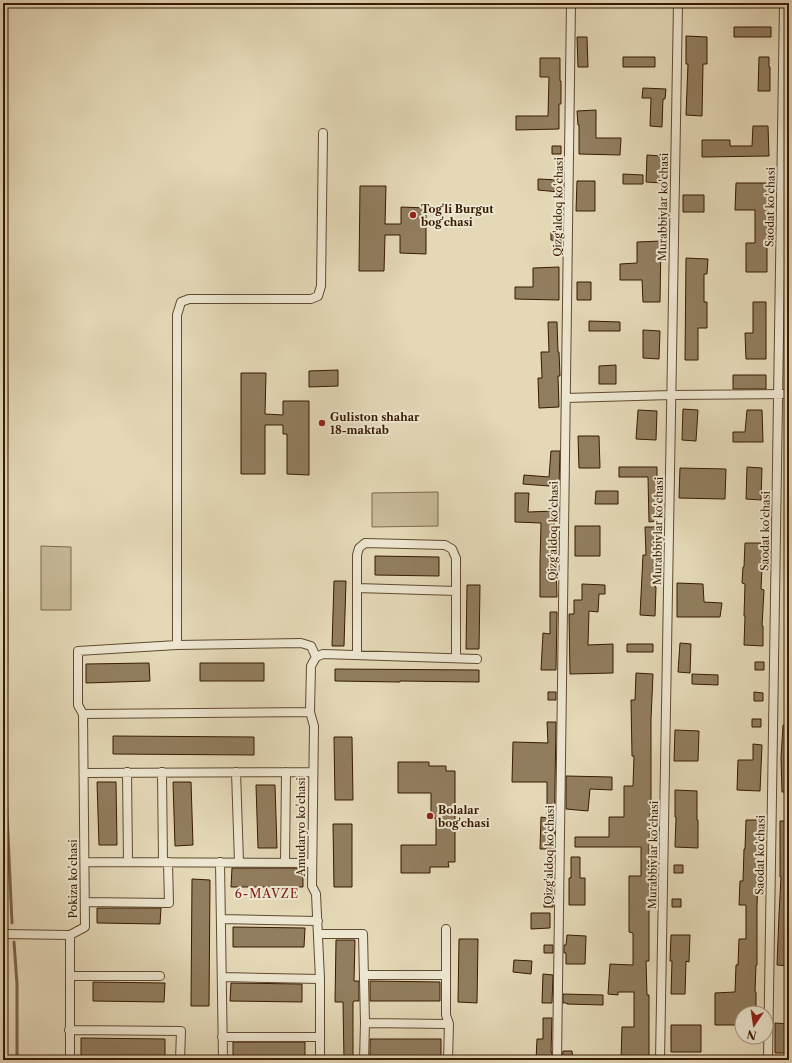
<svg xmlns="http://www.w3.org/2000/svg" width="792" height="1063" viewBox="0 0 792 1063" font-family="'Libre Caslon Text',serif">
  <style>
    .green { fill: #c7b898; stroke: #7f694c }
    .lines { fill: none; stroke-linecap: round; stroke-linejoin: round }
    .stream { stroke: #7b6549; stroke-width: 3 }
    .building { fill: #917d5f; stroke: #371a00 }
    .minor-casing { stroke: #624a2e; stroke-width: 10 }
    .minor { stroke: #ede6d0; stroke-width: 8 }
    .poi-dot { fill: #8f2418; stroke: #ede6d0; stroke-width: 1.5 }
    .labels { text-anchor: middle; stroke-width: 4; stroke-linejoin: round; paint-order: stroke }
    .street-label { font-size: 11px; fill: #371a00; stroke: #ede6d0 }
    .poi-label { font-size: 11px; font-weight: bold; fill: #371a00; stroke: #ede6d0; text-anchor: start }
    .neighbourhood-label { font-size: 12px; letter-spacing: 1px; fill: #7a1f14; stroke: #ede6d0 }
  </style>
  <rect width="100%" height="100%" fill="#e4d8b7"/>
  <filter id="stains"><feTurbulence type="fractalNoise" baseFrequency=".005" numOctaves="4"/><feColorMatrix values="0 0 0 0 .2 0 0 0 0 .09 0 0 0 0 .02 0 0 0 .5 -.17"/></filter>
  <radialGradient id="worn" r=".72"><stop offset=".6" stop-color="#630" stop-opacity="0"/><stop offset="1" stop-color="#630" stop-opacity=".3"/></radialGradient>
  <path class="green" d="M 438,492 L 438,526 L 372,527 L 372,493 Z
    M 41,546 L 71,547 L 71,610 L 41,610 Z"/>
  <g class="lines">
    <path class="stream" d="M 3,50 L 7,402 L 6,509 L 7,635 L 6,753 L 7,814 L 12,923
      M 14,942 L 17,984 L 17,1060"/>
  </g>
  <path class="building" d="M 734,27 L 771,27 L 771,37 L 734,37 Z
    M 686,36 L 707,37 L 707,64 L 703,64 L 702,116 L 686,115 L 688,64 L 686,64 Z
    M 577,37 L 587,37 L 588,67 L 578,67 Z
    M 623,57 L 655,57 L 655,67 L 623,67 Z
    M 759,57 L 769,57 L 769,67 L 770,67 L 770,91 L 758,91 Z
    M 540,58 L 560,58 L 560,81 L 561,81 L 561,104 L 559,104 L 559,129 L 516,130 L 516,116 L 548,116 L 549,77 L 540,77 Z
    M 643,88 L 666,89 L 665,99 L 663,99 L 662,127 L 650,126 L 651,98 L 642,98 Z
    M 596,110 L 596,138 L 621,138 L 620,155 L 579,154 L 579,125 L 578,125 L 577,111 Z
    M 753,126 L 768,126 L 769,156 L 702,157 L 702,140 L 730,140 L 730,146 L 752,146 Z
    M 552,146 L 561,146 L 561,154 L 552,154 Z
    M 647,155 L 662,156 L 662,183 L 646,182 Z
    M 623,174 L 643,175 L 643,184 L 623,184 Z
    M 538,179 L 559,180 L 559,192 L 538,190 Z
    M 577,181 L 595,181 L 595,211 L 576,211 Z
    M 736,183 L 769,183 L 768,210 L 767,210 L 767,272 L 746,272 L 746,243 L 755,243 L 755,210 L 735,210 Z
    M 360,186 L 386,186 L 385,224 L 401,224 L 401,207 L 426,208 L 426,254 L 400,253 L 400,235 L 385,235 L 384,271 L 359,271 Z
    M 683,195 L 704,195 L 704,212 L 683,212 Z
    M 551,232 L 559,232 L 559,241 L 551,240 Z
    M 661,241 L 660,302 L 643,302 L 642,280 L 620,280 L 620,264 L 637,263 L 637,242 Z
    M 686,258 L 708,259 L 707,274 L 704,274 L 704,302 L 707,302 L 707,328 L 698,328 L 698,360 L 685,360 Z
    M 559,267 L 559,300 L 515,299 L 515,287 L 533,287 L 533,268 Z
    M 577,282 L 591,282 L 591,300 L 577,300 Z
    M 753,302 L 766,302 L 766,359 L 746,359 L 745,333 L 753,333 Z
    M 589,321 L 620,322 L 620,331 L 589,331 Z
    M 548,322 L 557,322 L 558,352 L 559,352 L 560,376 L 558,376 L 559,407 L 539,408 L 538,378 L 542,378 L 541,352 L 549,352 Z
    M 643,330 L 660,331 L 659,359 L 643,358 Z
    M 616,365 L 616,384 L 599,384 L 599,366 Z
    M 338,370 L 338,386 L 309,387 L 309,371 Z
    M 241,373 L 266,373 L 265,414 L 283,415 L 283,401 L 309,401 L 309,475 L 287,474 L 287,434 L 283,434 L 283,425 L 265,425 L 265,474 L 241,474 Z
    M 733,375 L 766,375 L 766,389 L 733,389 Z
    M 683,409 L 698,410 L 696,441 L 682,440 Z
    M 638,410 L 657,411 L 656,440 L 636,439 Z
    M 747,410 L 762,410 L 763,442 L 733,442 L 733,432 L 745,432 Z
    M 578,436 L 599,436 L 600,468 L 579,468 Z
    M 551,451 L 560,451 L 559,485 L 549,484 L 549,486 L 523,484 L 524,475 L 549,477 Z
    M 619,467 L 657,467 L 657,477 L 656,477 L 657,521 L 649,522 L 648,477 L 619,477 Z
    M 747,467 L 762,468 L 761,500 L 746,499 Z
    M 680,468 L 726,469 L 725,499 L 679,498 Z
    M 596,491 L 618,491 L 618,504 L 595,504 Z
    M 515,493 L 529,493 L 528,512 L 555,511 L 554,534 L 558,534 L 558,558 L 556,558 L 557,597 L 540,597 L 540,563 L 541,523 L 515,522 Z
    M 575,526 L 600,526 L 600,556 L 575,556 Z
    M 645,527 L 655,527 L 656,555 L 655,587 L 656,587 L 655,616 L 640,615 L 643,555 L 646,555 Z
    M 745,543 L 763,543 L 761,589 L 764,590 L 762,626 L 763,626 L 763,646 L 744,645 L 745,616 L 744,616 L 745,584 L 742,583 L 743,567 L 744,567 Z
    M 375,556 L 439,557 L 439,576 L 375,575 Z
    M 334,581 L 346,581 L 344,646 L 332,646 Z
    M 677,583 L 703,584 L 704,602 L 722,603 L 720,617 L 677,617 Z
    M 582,584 L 605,585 L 605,594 L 599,594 L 598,612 L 589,611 L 588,645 L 613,644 L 613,673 L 570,674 L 569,614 L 574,614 L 574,600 L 582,600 Z
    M 467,585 L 480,585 L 479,649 L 466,649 Z
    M 550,612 L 557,612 L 556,670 L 541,670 L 543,633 L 550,634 Z
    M 680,643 L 691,644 L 690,673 L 678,672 Z
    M 627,644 L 653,644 L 653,652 L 627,652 Z
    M 755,662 L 764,662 L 764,670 L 755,670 Z
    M 149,663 L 150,681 L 86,683 L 86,664 Z
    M 200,663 L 264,663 L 264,681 L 200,681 Z
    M 335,669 L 479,670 L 479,682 L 400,681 L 400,682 L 335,681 Z
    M 636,673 L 653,674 L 651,719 L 651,813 L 650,813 L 649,847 L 649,961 L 646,961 L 647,995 L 649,995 L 649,1060 L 621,1060 L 622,1027 L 634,1027 L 634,992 L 618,992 L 618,995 L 608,994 L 610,964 L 633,965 L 633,933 L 629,932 L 629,876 L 641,876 L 641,847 L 575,847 L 575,837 L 609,837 L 609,817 L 624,817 L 624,786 L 633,786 L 634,756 L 632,756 L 631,700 L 635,700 Z
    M 692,674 L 718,675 L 718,685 L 692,684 Z
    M 548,692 L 556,692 L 556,700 L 548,700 Z
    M 754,692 L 763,693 L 763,701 L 754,701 Z
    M 752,719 L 761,719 L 761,727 L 752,727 Z
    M 547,722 L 556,722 L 554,849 L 540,849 L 541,817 L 547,818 L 547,782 L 512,782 L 513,742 L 548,743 Z
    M 783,725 L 789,725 L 789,792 L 782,792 L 781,758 Z
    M 675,730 L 699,731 L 698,761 L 674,761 Z
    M 113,736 L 254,737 L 254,755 L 113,754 Z
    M 334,737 L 352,737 L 353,800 L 335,800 Z
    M 753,744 L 762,745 L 760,791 L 737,790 L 738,760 L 753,760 Z
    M 398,762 L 429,762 L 429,766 L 446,766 L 446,771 L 455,771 L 455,862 L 448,862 L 449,867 L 430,867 L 430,873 L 401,873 L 401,845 L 436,845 L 436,818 L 431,818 L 431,793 L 398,793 Z
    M 566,776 L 612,777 L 612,790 L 590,789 L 588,811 L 566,809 Z
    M 97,782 L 116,782 L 117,845 L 99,845 Z
    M 173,782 L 191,782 L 193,845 L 175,846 Z
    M 256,785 L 275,785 L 277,848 L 258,848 Z
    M 675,790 L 697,791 L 697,820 L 698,820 L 698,848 L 675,847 L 676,817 L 675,817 Z
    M 746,820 L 760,820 L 757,906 L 757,965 L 756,965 L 755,992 L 756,992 L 756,1013 L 742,1013 L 742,1025 L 715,1025 L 715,993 L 735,992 L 736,965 L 738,965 L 739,939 L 746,939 L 746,905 L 739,905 L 740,881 L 743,881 L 744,849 L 745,849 Z
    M 780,821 L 789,821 L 789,966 L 777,965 L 779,915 L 781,877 L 780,877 Z
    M 333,824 L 352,824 L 352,887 L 334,887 Z
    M 571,857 L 580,857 L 580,878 L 585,878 L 585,905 L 569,905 L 569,878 L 571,878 Z
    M 674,865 L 683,865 L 683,873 L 674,873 Z
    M 232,868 L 303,868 L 303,887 L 231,887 Z
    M 546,872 L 554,872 L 554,880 L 546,879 Z
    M 192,879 L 210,880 L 209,1006 L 191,1006 Z
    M 544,899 L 553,899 L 553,907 L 544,907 Z
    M 672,899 L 681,899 L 681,907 L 672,907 Z
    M 97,908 L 161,908 L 160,924 L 97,923 Z
    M 531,913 L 550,913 L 550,928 L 531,929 Z
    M 233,927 L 305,928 L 304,947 L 233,947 Z
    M 567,935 L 586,936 L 585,964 L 566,964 L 566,953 L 564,953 L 564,945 L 566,945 Z
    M 671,935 L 690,935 L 689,962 L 686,961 L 685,994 L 671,994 L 672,961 L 670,961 Z
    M 459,939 L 478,939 L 477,1003 L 458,1002 Z
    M 336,940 L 355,940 L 354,981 L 359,981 L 359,1001 L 354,1001 L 353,1002 L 353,1060 L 344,1060 L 343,1002 L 335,1002 Z
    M 544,945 L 553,945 L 553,953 L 544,953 Z
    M 514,960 L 532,961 L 531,974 L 513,972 Z
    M 543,974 L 553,975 L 552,1003 L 542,1003 Z
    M 370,981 L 440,982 L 440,1001 L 370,1001 Z
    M 93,982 L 165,983 L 164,1002 L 93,1001 Z
    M 231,983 L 302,984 L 302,1002 L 230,1001 Z
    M 563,994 L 603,995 L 603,1005 L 567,1004 L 567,1003 L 563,1003 Z
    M 543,1018 L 552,1018 L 551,1052 L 552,1052 L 552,1060 L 536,1060 L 537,1039 L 543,1039 Z
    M 775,1023 L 789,1024 L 789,1053 L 775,1053 Z
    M 671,1025 L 701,1025 L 701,1052 L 671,1052 Z
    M 81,1038 L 165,1039 L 165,1060 L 155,1060 L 155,1058 L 81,1057 Z
    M 370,1039 L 441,1039 L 441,1058 L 370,1057 Z
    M 233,1042 L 305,1042 L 305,1058 L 233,1057 Z
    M 563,1051 L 572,1051 L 573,1060 L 562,1060 Z"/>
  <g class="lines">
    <defs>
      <path id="minor" d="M 566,398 L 671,395 L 789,394
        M 357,588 L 456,591
        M 177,645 L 177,315 L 181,302 L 189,299 L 311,299 L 318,296 L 321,286 L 323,133
        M 357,655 L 357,555 L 359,548 L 365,543 L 445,545 L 452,549 L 456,558 L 456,658
        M 83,714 L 310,712
        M 127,772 L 128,862
        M 162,772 L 163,862
        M 236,772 L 239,862
        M 84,773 L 313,772
        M 85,862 L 312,863
        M 220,862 L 223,1060
        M 285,863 L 286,772
        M 85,902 L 169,903 L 168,862
        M 221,919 L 318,921
        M 446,929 L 446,1015 L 449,1024 L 448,1060
        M 3,934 L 70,935
        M 318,934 L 363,934 L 365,1023 L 364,1060
        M 364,975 L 445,975
        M 70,976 L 160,976
        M 222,977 L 320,979
        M 365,1023 L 449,1024
        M 69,1030 L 181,1031 L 180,1060
        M 222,1037 L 320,1037
        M 70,1060 L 70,935 L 85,927 L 83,714 L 78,705 L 78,651 L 177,645 L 301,643 L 311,646 L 316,657
        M 320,1060 L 320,979 L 316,894 L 312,886 L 314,726 L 310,712 L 311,666 L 316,657 L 323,654 L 477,659
        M 557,1060 L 571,3
        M 660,1060 L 678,3
        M 768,1060 L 784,3"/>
    </defs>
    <use href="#minor" class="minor-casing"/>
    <use href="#minor" class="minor"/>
  </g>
  <g class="poi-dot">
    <circle cx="413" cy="215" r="4"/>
    <circle cx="322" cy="423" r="4"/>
    <circle cx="430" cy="816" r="4"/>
  </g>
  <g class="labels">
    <g class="street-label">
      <text transform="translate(558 207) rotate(-89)" y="4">Qizg'aldoq ko'chasi</text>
      <text transform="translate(663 207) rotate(-89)" y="4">Murabbiylar ko'chasi</text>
      <text transform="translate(770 207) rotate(-89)" y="4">Saodat ko'chasi</text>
      <text transform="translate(553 531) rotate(-89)" y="4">Qizg'aldoq ko'chasi</text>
      <text transform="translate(658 531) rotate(-89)" y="4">Murabbiylar ko'chasi</text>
      <text transform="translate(765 531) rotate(-89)" y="4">Saodat ko'chasi</text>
      <text transform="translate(301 827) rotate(-90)" y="4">Amudaryo ko'chasi</text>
      <text transform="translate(549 855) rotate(-89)" y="4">Qizg'aldoq ko'chasi</text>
      <text transform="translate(653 855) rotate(-89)" y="4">Murabbiylar ko'chasi</text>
      <text transform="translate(760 855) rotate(-89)" y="4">Saodat ko'chasi</text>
      <text transform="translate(73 879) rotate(-90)" y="4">Pokiza ko'chasi</text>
    </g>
    <g class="poi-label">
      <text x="421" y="213">Tog'li Burgut<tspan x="421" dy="13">bog'chasi</tspan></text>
      <text x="330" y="421">Guliston shahar<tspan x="330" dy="13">18-maktab</tspan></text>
      <text x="438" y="814">Bolalar<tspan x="438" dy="13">bog'chasi</tspan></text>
    </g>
    <g class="neighbourhood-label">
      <text x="267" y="898">6-MAVZE</text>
    </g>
  </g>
  <rect width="792" height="1063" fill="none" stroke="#e4d8b7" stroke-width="16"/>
  <rect x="4" y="4" width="784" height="1055" fill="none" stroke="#371a00" stroke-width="2"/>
  <rect x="8" y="8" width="776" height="1047" fill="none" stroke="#371a00"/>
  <g transform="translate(754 1025) rotate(193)"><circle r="19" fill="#ede6d0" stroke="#a4947d"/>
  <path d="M0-3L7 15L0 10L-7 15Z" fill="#8f2418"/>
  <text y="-6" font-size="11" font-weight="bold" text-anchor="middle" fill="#371a00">N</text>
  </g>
  <rect width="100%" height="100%" filter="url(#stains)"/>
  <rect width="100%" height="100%" fill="url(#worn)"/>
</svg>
